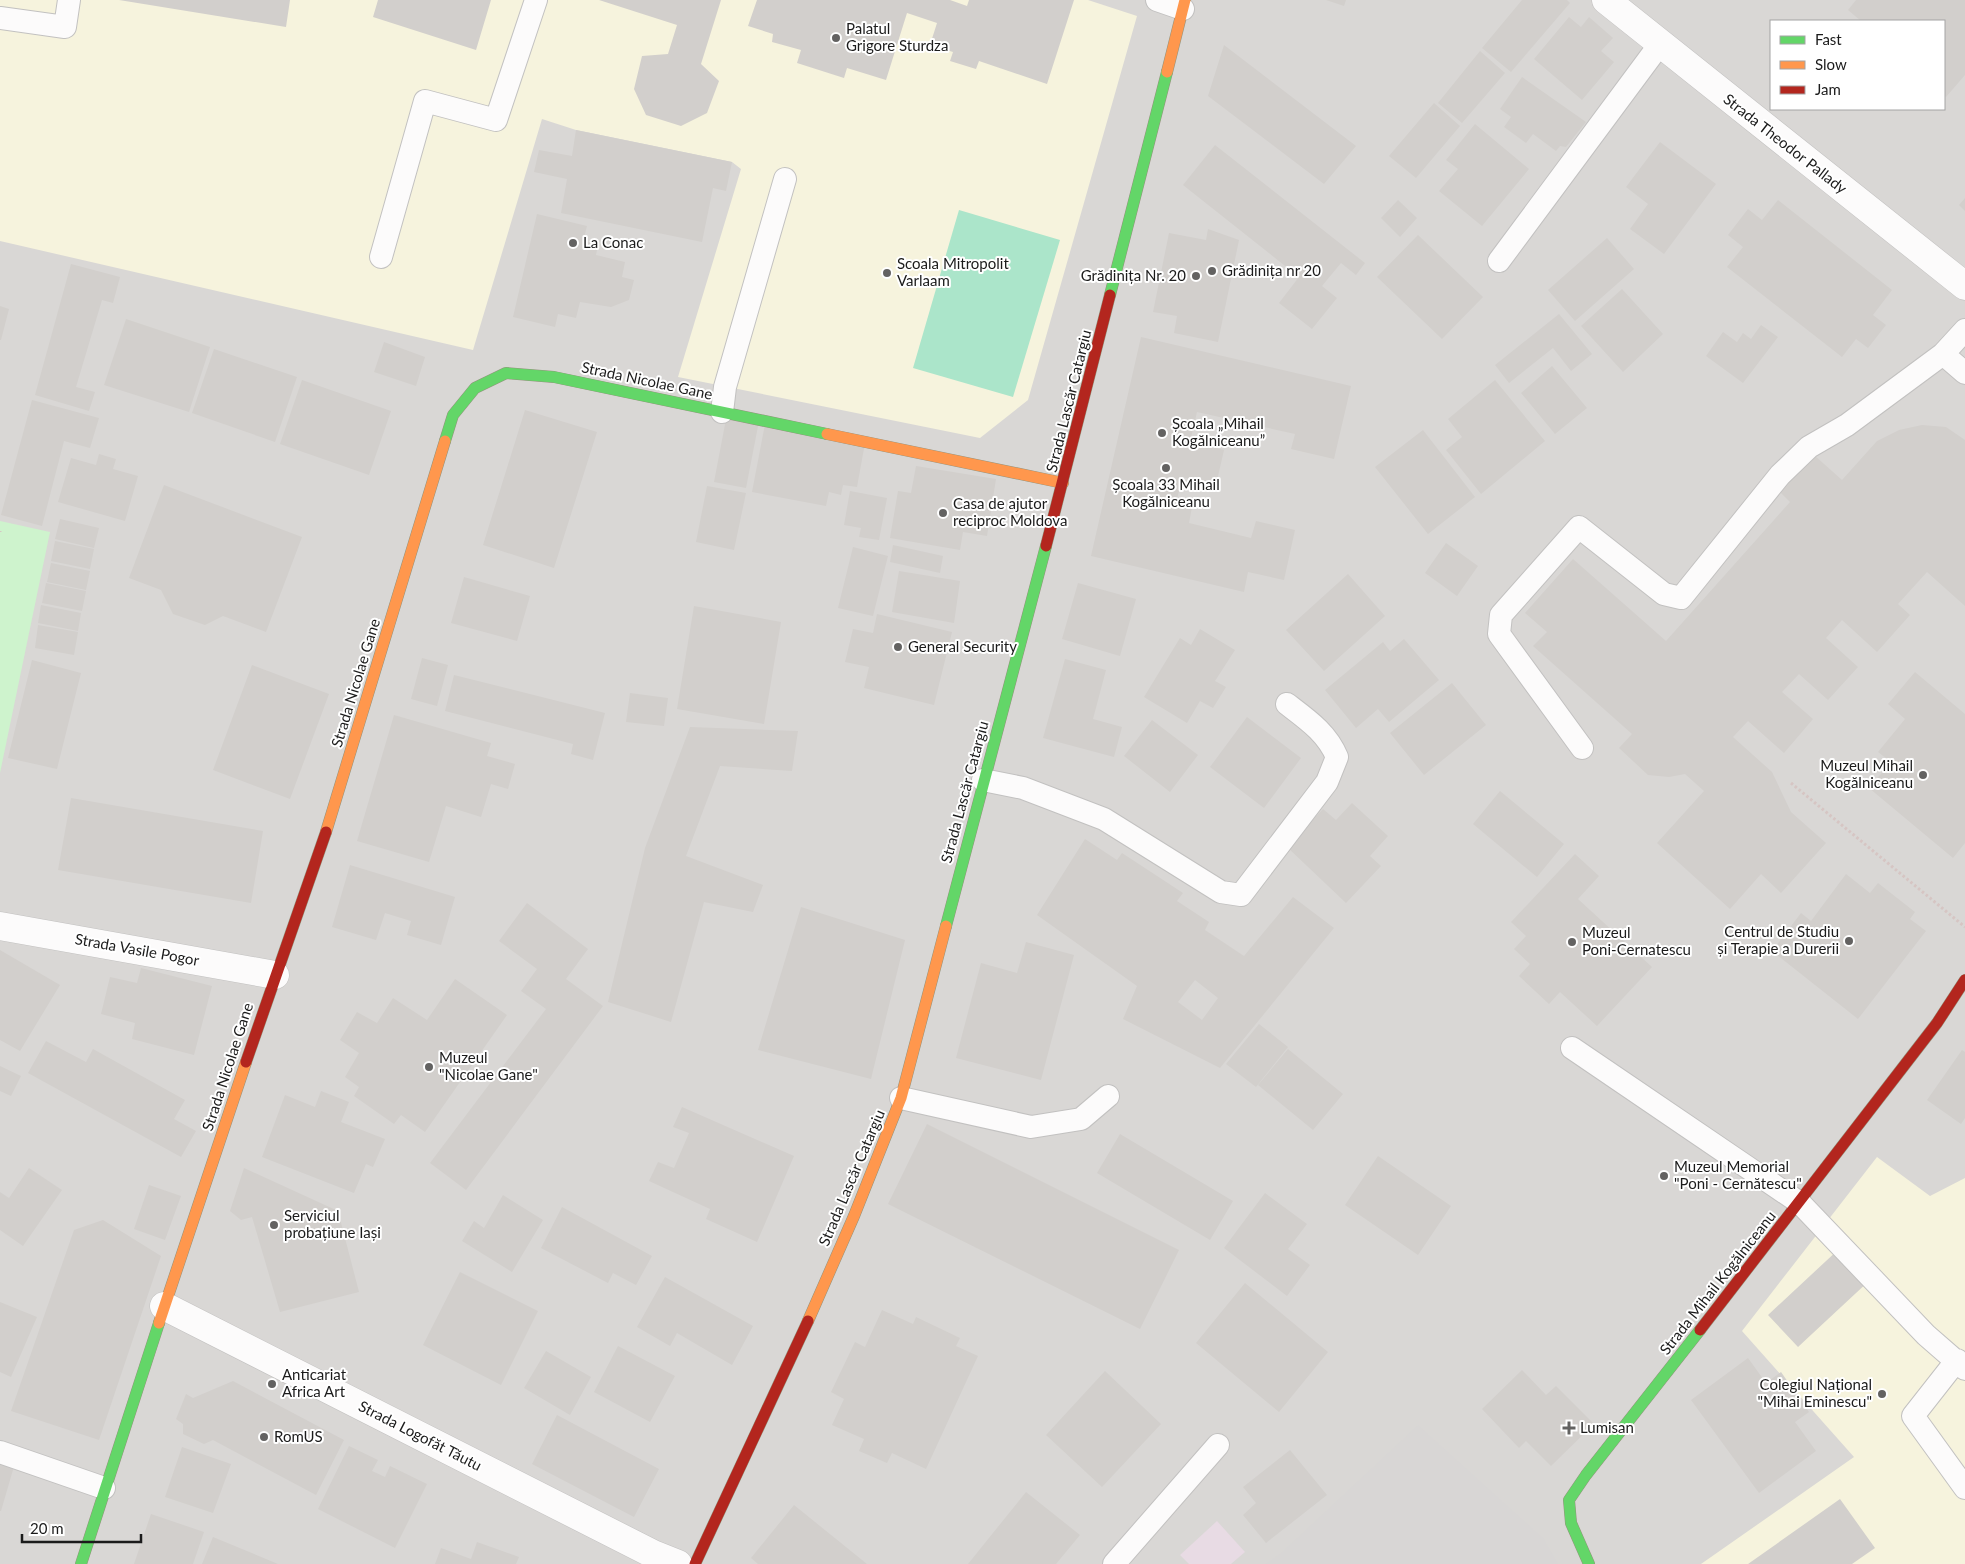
<svg xmlns="http://www.w3.org/2000/svg" width="1965" height="1564" viewBox="0 0 1965 1564" font-family="Lato,sans-serif">
  <style>
    .residential { fill: #d9d7d5; fill-rule: evenodd }
    .industrial { fill: #e8dbe4 }
    .education { fill: #f6f3dd }
    .religious { fill: #d8d6d5 }
    .park { fill: #cef3cd }
    .pitch { fill: #abe5ca }
    .building { fill: #d2cfcc; fill-rule: evenodd }
    .lines { fill: none; stroke-linecap: round; stroke-linejoin: round }
    .lane-casing { stroke: #c2c1c0; stroke-width: 24 }
    .street-casing { stroke: #c2c1c0; stroke-width: 29 }
    .fast-casing { stroke: #93937c; stroke-width: 12 }
    .slow-casing { stroke: #93937c; stroke-width: 12 }
    .jam-casing { stroke: #93937c; stroke-width: 12 }
    .path { stroke: #d6c5c3; stroke-width: 3; stroke-dasharray: 2.5 2.5; stroke-linecap: butt }
    .lane { stroke: #fcfbfb; stroke-width: 22 }
    .street { stroke: #fcfbfb; stroke-width: 28 }
    .fast { stroke: #63d668; stroke-width: 11 }
    .slow { stroke: #ff974d; stroke-width: 11 }
    .jam { stroke: #b3261e; stroke-width: 11 }
    .poi-dot { fill: #636261; stroke: #fff; stroke-width: 2 }
    .labels { text-anchor: middle; stroke-width: 4; stroke-linejoin: round; paint-order: stroke }
    .poi-label { font-size: 15px; fill: #1b1b1b; stroke: #fff; text-anchor: start }
    .street-label { font-size: 15px; fill: #1b1b1b; stroke: #fff }
  </style>
  <rect width="100%" height="100%" fill="#eae7e4"/>
  <path class="residential" d="M 0,0 L 1965,0 L 1965,1564 L 0,1564 ZM 1771,21 L 1944,21 L 1944,109 L 1771,109 Z"/>
  <path class="industrial" d="M 1217,1521 L 1245,1552 L 1231,1564 L 1189,1564 L 1180,1555 Z"/>
  <path class="education" d="M 0,0 L 1088,0 L 1137,16 L 1028,400 L 980,438 L 678,377 L 741,169 L 732,162 L 576,130 L 542,119 L 473,350 L 0,241 Z
    M 1877,1157 L 1930,1196 L 1965,1178 L 1965,1564 L 1701,1564 L 1854,1457 L 1742,1331 Z"/>
  <path class="religious" d="M 1418,1425 L 1544,1539 L 1558,1564 L 1265,1564 L 1281,1553 Z"/>
  <path class="park" d="M 0,521 L 50,532 L 0,773 Z"/>
  <path class="pitch" d="M 959,210 L 1060,240 L 1013,397 L 913,368 Z"/>
  <path class="building" d="M 119,0 L 290,0 L 286,27 Z
    M 378,0 L 491,0 L 476,50 L 373,17 Z
    M 599,0 L 721,0 L 701,64 L 719,81 L 707,113 L 681,126 L 646,115 L 634,89 L 642,56 L 668,54 L 677,25 Z
    M 757,0 L 950,0 L 967,6 L 969,0 L 1074,0 L 1047,84 L 979,61 L 976,69 L 950,61 L 953,52 L 930,45 L 937,23 L 907,13 L 886,80 L 847,68 L 844,78 L 797,63 L 801,50 L 772,42 L 773,34 L 748,26 Z
    M 1326,0 L 1346,0 L 1344,6 Z
    M 1522,0 L 1567,0 L 1570,3 L 1511,72 L 1482,48 Z
    M 1856,0 L 1965,0 L 1965,75 L 1946,97 L 1944,95 L 1944,21 L 1861,21 L 1848,10 Z
    M 1569,17 L 1581,27 L 1589,17 L 1613,38 L 1601,51 L 1614,62 L 1582,100 L 1534,59 Z
    M 1224,45 L 1356,146 L 1324,184 L 1208,96 Z
    M 1480,51 L 1505,73 L 1462,123 L 1438,103 Z
    M 1522,77 L 1586,122 L 1566,147 L 1560,146 L 1556,151 L 1533,134 L 1526,143 L 1504,127 L 1511,117 L 1500,109 Z
    M 1434,103 L 1460,126 L 1416,178 L 1389,156 Z
    M 1475,124 L 1529,169 L 1482,226 L 1439,191 L 1458,169 L 1446,160 Z
    M 576,130 L 732,162 L 726,191 L 713,188 L 702,242 L 561,213 L 567,179 L 534,172 L 539,150 L 572,156 Z
    M 1660,142 L 1716,184 L 1664,254 L 1630,229 L 1648,204 L 1626,187 Z
    M 1215,145 L 1365,263 L 1356,275 L 1341,263 L 1322,286 L 1337,298 L 1312,329 L 1279,303 L 1299,277 L 1183,185 Z
    M 1965,198 L 1965,211 L 1959,205 Z
    M 1398,200 L 1417,218 L 1400,237 L 1381,218 Z
    M 1778,200 L 1892,290 L 1873,315 L 1886,325 L 1868,348 L 1856,339 L 1842,357 L 1727,267 L 1743,247 L 1728,235 L 1748,209 L 1762,220 Z
    M 537,214 L 587,226 L 583,241 L 598,245 L 596,255 L 625,262 L 622,277 L 634,280 L 629,300 L 611,307 L 580,302 L 576,318 L 558,314 L 555,327 L 513,317 Z
    M 1208,229 L 1239,240 L 1218,342 L 1174,333 L 1177,316 L 1153,312 L 1169,233 L 1206,240 Z
    M 1418,235 L 1483,297 L 1442,339 L 1377,277 Z
    M 1607,238 L 1634,269 L 1575,321 L 1548,290 Z
    M 71,264 L 120,277 L 113,303 L 102,300 L 76,387 L 95,392 L 89,411 L 35,395 Z
    M 1622,289 L 1663,334 L 1623,372 L 1581,326 Z
    M 0,306 L 9,309 L 1,340 L 0,340 Z
    M 1559,314 L 1592,354 L 1571,371 L 1553,348 L 1509,383 L 1495,365 Z
    M 126,319 L 210,347 L 189,412 L 104,385 Z
    M 1761,325 L 1778,337 L 1743,383 L 1706,356 L 1723,332 L 1737,342 L 1743,333 L 1751,339 Z
    M 1141,337 L 1351,386 L 1334,459 L 1291,449 L 1295,434 L 1197,412 L 1190,442 L 1224,450 L 1216,485 L 1182,477 L 1176,504 L 1192,507 L 1189,523 L 1251,538 L 1256,521 L 1295,530 L 1284,580 L 1248,572 L 1244,592 L 1091,556 Z
    M 384,342 L 425,357 L 416,386 L 374,372 Z
    M 214,349 L 297,377 L 275,442 L 192,413 Z
    M 1552,366 L 1587,408 L 1555,434 L 1521,393 Z
    M 302,380 L 391,411 L 369,475 L 280,444 Z
    M 1495,380 L 1545,441 L 1481,494 L 1446,450 L 1462,437 L 1448,419 Z
    M 32,400 L 99,418 L 90,448 L 64,441 L 42,526 L 1,515 Z
    M 525,410 L 597,432 L 554,568 L 483,545 Z
    M 727,414 L 759,421 L 746,488 L 714,482 Z
    M 765,424 L 865,443 L 857,487 L 843,485 L 841,495 L 829,492 L 826,506 L 752,492 Z
    M 1922,425 L 1946,427 L 1965,440 L 1965,606 L 1927,572 L 1898,604 L 1910,615 L 1877,652 L 1842,620 L 1826,638 L 1858,667 L 1828,700 L 1799,674 L 1782,692 L 1813,719 L 1784,753 L 1748,721 L 1733,737 L 1772,772 L 1791,812 L 1826,843 L 1781,893 L 1761,874 L 1730,909 L 1657,843 L 1704,791 L 1685,774 L 1669,777 L 1648,775 L 1619,748 L 1632,734 L 1533,646 L 1547,632 L 1525,613 L 1573,559 L 1666,641 L 1790,502 L 1780,492 L 1814,455 L 1842,480 L 1877,441 L 1899,430 Z
    M 1423,430 L 1475,497 L 1428,534 L 1375,467 Z
    M 99,454 L 116,459 L 113,469 L 138,476 L 125,521 L 58,502 L 71,458 L 96,465 Z
    M 916,466 L 996,479 L 987,536 L 963,532 L 960,550 L 890,538 L 898,491 L 911,493 Z
    M 164,485 L 302,537 L 266,632 L 223,616 L 205,625 L 173,614 L 161,590 L 129,578 Z
    M 707,486 L 746,493 L 734,550 L 696,542 Z
    M 850,491 L 887,498 L 879,540 L 859,537 L 861,528 L 844,525 Z
    M 60,519 L 99,528 L 94,548 L 55,539 Z
    M 55,541 L 94,549 L 90,569 L 51,561 Z
    M 1446,543 L 1478,566 L 1457,596 L 1425,573 Z
    M 893,545 L 943,556 L 940,573 L 890,562 Z
    M 853,547 L 888,556 L 873,616 L 838,608 Z
    M 51,563 L 90,571 L 86,590 L 47,582 Z
    M 899,571 L 960,581 L 954,623 L 892,612 Z
    M 1348,574 L 1385,616 L 1324,671 L 1286,630 Z
    M 464,577 L 530,596 L 517,641 L 451,623 Z
    M 46,583 L 86,591 L 82,611 L 42,603 Z
    M 1078,583 L 1136,599 L 1120,656 L 1062,639 Z
    M 41,605 L 81,613 L 78,631 L 38,623 Z
    M 694,606 L 781,622 L 764,724 L 677,709 Z
    M 877,614 L 952,632 L 934,705 L 864,688 L 869,667 L 845,662 L 853,629 L 873,633 Z
    M 38,625 L 78,632 L 74,655 L 35,648 Z
    M 1200,629 L 1235,650 L 1215,681 L 1226,687 L 1213,708 L 1200,701 L 1187,723 L 1144,697 L 1180,638 L 1191,645 Z
    M 1404,639 L 1439,680 L 1389,722 L 1378,709 L 1356,728 L 1325,690 L 1383,642 L 1390,651 Z
    M 422,658 L 448,665 L 437,706 L 411,699 Z
    M 1065,659 L 1106,670 L 1093,719 L 1122,727 L 1114,757 L 1043,738 Z
    M 32,660 L 81,673 L 57,769 L 8,758 Z
    M 252,665 L 329,694 L 290,799 L 213,770 Z
    M 1915,672 L 1965,714 L 1965,843 L 1953,858 L 1869,788 L 1891,762 L 1878,752 L 1905,719 L 1888,704 Z
    M 454,675 L 605,713 L 593,760 L 571,754 L 573,744 L 445,711 Z
    M 1452,683 L 1486,725 L 1424,775 L 1390,733 Z
    M 630,693 L 668,698 L 664,726 L 626,722 Z
    M 394,715 L 491,743 L 487,756 L 515,764 L 508,789 L 491,784 L 481,817 L 446,806 L 429,862 L 357,841 Z
    M 1247,717 L 1301,758 L 1264,808 L 1210,767 Z
    M 1152,720 L 1198,755 L 1170,792 L 1124,756 Z
    M 690,727 L 798,731 L 792,771 L 720,766 L 686,856 L 763,885 L 753,912 L 704,902 L 671,1022 L 608,1002 L 645,848 Z
    M 1500,791 L 1564,844 L 1537,877 L 1473,824 Z
    M 71,798 L 263,831 L 251,903 L 58,870 Z
    M 1352,803 L 1388,836 L 1370,856 L 1381,866 L 1346,903 L 1287,847 L 1323,809 L 1336,820 Z
    M 1085,839 L 1117,860 L 1122,853 L 1183,893 L 1177,901 L 1209,922 L 1205,930 L 1244,956 L 1293,897 L 1334,928 L 1220,1068 L 1123,1019 L 1137,986 L 1037,915 ZM 1195,980 L 1218,998 L 1202,1020 L 1178,1002 Z
    M 1575,854 L 1599,876 L 1578,899 L 1652,967 L 1597,1026 L 1560,992 L 1549,1004 L 1519,976 L 1530,964 L 1514,949 L 1526,936 L 1511,922 Z
    M 350,865 L 455,897 L 441,945 L 407,935 L 411,921 L 385,913 L 376,940 L 332,927 Z
    M 1846,874 L 1870,893 L 1878,883 L 1915,912 L 1910,919 L 1926,931 L 1858,1019 L 1772,951 L 1801,913 L 1811,921 Z
    M 527,903 L 588,949 L 566,979 L 603,1006 L 466,1190 L 430,1163 L 546,1009 L 521,991 L 537,969 L 499,941 Z
    M 801,907 L 905,940 L 871,1079 L 758,1050 Z
    M 1026,942 L 1074,955 L 1041,1080 L 956,1058 L 981,963 L 1017,973 Z
    M 0,950 L 60,985 L 20,1051 L 0,1040 Z
    M 141,968 L 212,986 L 194,1055 L 132,1039 L 135,1023 L 101,1014 L 110,977 L 137,983 Z
    M 455,979 L 507,1015 L 425,1132 L 401,1115 L 394,1124 L 354,1096 L 359,1087 L 345,1077 L 359,1053 L 340,1040 L 357,1012 L 377,1023 L 393,998 L 427,1020 Z
    M 1259,1024 L 1288,1047 L 1256,1087 L 1226,1064 Z
    M 46,1041 L 86,1062 L 93,1049 L 185,1100 L 174,1119 L 196,1131 L 181,1157 L 28,1073 Z
    M 1288,1049 L 1343,1094 L 1313,1130 L 1258,1085 Z
    M 1962,1050 L 1965,1052 L 1965,1118 L 1961,1124 L 1927,1100 Z
    M 0,1066 L 21,1076 L 11,1096 L 0,1091 Z
    M 321,1091 L 349,1102 L 341,1122 L 385,1139 L 373,1167 L 366,1164 L 354,1193 L 262,1157 L 285,1095 L 315,1107 Z
    M 682,1107 L 794,1156 L 757,1242 L 706,1219 L 710,1209 L 649,1181 L 658,1162 L 674,1168 L 689,1133 L 673,1127 Z
    M 927,1124 L 1179,1250 L 1140,1329 L 888,1204 Z
    M 1120,1134 L 1233,1201 L 1210,1240 L 1097,1173 Z
    M 1378,1156 L 1451,1206 L 1418,1255 L 1345,1205 Z
    M 29,1168 L 62,1190 L 23,1246 L 0,1230 L 0,1192 L 9,1198 Z
    M 244,1168 L 338,1211 L 359,1292 L 280,1312 L 252,1217 L 241,1220 L 230,1211 Z
    M 149,1185 L 181,1196 L 165,1240 L 134,1229 Z
    M 1265,1193 L 1307,1224 L 1288,1249 L 1310,1265 L 1287,1296 L 1224,1248 Z
    M 503,1195 L 543,1220 L 512,1272 L 462,1241 L 474,1221 L 484,1228 Z
    M 562,1207 L 652,1256 L 636,1285 L 613,1273 L 608,1283 L 541,1248 Z
    M 103,1220 L 161,1256 L 99,1440 L 11,1411 L 74,1230 Z
    M 1840,1248 L 1870,1280 L 1798,1347 L 1768,1315 Z
    M 460,1272 L 538,1311 L 501,1385 L 423,1345 Z
    M 665,1277 L 753,1326 L 732,1365 L 677,1333 L 670,1346 L 637,1327 Z
    M 1245,1283 L 1328,1352 L 1279,1412 L 1196,1343 Z
    M 0,1302 L 37,1317 L 11,1377 L 0,1372 Z
    M 882,1310 L 913,1324 L 916,1317 L 960,1338 L 956,1346 L 978,1356 L 926,1469 L 892,1453 L 887,1463 L 859,1451 L 864,1439 L 832,1425 L 844,1399 L 831,1392 L 855,1342 L 865,1347 Z
    M 618,1346 L 675,1376 L 650,1422 L 594,1392 Z
    M 546,1351 L 591,1377 L 570,1415 L 524,1388 Z
    M 1748,1358 L 1766,1383 L 1781,1372 L 1809,1412 L 1795,1422 L 1816,1451 L 1759,1493 L 1691,1400 Z
    M 1522,1370 L 1546,1395 L 1556,1386 L 1594,1424 L 1551,1466 L 1526,1441 L 1519,1448 L 1482,1409 Z
    M 1105,1371 L 1161,1424 L 1102,1487 L 1046,1435 Z
    M 233,1381 L 344,1440 L 316,1495 L 213,1440 L 204,1444 L 183,1434 L 183,1424 L 176,1419 L 186,1394 L 193,1398 Z
    M 557,1415 L 659,1469 L 634,1517 L 532,1464 Z
    M 349,1446 L 378,1460 L 372,1471 L 385,1477 L 390,1466 L 427,1484 L 395,1548 L 318,1509 Z
    M 182,1447 L 231,1464 L 213,1513 L 165,1497 Z
    M 1290,1450 L 1327,1495 L 1266,1543 L 1243,1515 L 1256,1503 L 1243,1487 Z
    M 0,1458 L 15,1463 L 1,1511 L 0,1511 Z
    M 1026,1492 L 1080,1535 L 1056,1564 L 968,1564 Z
    M 1840,1499 L 1875,1548 L 1852,1564 L 1748,1564 Z
    M 794,1505 L 867,1564 L 758,1564 L 751,1558 Z
    M 151,1514 L 204,1532 L 193,1564 L 134,1564 Z
    M 213,1537 L 278,1564 L 202,1564 Z
    M 477,1542 L 519,1557 L 516,1564 L 435,1564 L 441,1548 L 471,1559 Z"/>
  <g class="lines">
    <defs>
      <path id="lane" d="M 1157,0 L 1183,9
        M 0,18 L 65,27 L 69,0
        M 381,257 L 425,101 L 496,120 L 536,0
        M 1499,261 L 1660,44
        M 1943,354 L 1965,373
        M 722,412 L 725,387 L 785,179
        M 1582,748 L 1499,634 L 1501,615 L 1579,527 L 1664,594 L 1681,598 L 1780,475 L 1809,447 L 1847,425 L 1943,354 L 1965,330
        M 983,780 L 1023,788 L 1104,819 L 1221,892 L 1241,895 L 1327,782 L 1337,757 C 1327,733 1308,720 1287,704
        M 1572,1048 L 1800,1203 L 1926,1335 L 1965,1369
        M 901,1098 L 1031,1127 L 1081,1119 L 1108,1096
        M 1957,1360 L 1913,1416 L 1965,1488
        M 0,1452 L 104,1488
        M 1114,1564 L 1218,1445"/>
      <path id="street" d="M 1606,0 L 1965,286
        M 0,926 L 275,975
        M 164,1306 L 653,1554 L 678,1564"/>
      <path id="fast" d="M 1110,295 L 1167,72
        M 445,441 L 453,415 L 475,388 L 506,373 L 554,377 L 827,434
        M 946,926 L 1046,546
        M 81,1564 L 159,1323
        M 1589,1564 L 1571,1523 L 1569,1500 L 1586,1475 L 1700,1330"/>
      <path id="slow" d="M 1167,72 L 1185,0
        M 827,434 L 1063,483
        M 326,832 L 445,441
        M 808,1321 L 854,1216 L 901,1098 L 946,926
        M 159,1323 L 246,1062"/>
      <path id="jam" d="M 1046,546 L 1110,295
        M 246,1062 L 326,832
        M 1700,1330 L 1937,1023 L 1965,980
        M 695,1564 L 808,1321"/>
    </defs>
    <use href="#lane" class="lane-casing"/>
    <use href="#street" class="street-casing"/>
    <use href="#fast" class="fast-casing"/>
    <use href="#slow" class="slow-casing"/>
    <use href="#jam" class="jam-casing"/>
    <path class="path" d="M 0,532 L 0,531
      M 1791,783 L 1965,927"/>
    <use href="#lane" class="lane"/>
    <use href="#street" class="street"/>
    <use href="#fast" class="fast"/>
    <use href="#slow" class="slow"/>
    <use href="#jam" class="jam"/>
  </g>
  <g class="poi-dot">
    <circle cx="836" cy="38" r="5"/>
    <circle cx="573" cy="243" r="5"/>
    <circle cx="1212" cy="271" r="5"/>
    <circle cx="887" cy="273" r="5"/>
    <circle cx="1196" cy="276" r="5"/>
    <circle cx="1162" cy="433" r="5"/>
    <circle cx="1166" cy="468" r="5"/>
    <circle cx="943" cy="513" r="5"/>
    <circle cx="898" cy="647" r="5"/>
    <circle cx="1923" cy="775" r="5"/>
    <circle cx="1849" cy="941" r="5"/>
    <circle cx="1572" cy="942" r="5"/>
    <circle cx="429" cy="1067" r="5"/>
    <circle cx="1664" cy="1176" r="5"/>
    <circle cx="274" cy="1225" r="5"/>
    <circle cx="272" cy="1384" r="5"/>
    <circle cx="1882" cy="1394" r="5"/>
    <path d="M1566.5 1420.5h5v5h5v5h-5v5h-5v-5h-5v-5h5z"/>
    <circle cx="264" cy="1437" r="5"/>
  </g>
  <g class="labels">
    <g class="poi-label">
      <text x="846" y="34">Palatul<tspan x="846" dy="17">Grigore Sturdza</tspan></text>
      <text x="583" y="248">La Conac</text>
      <text x="897" y="269">Scoala Mitropolit<tspan x="897" dy="17">Varlaam</tspan></text>
      <text x="1222" y="276">Grădinița nr 20</text>
      <text x="1186" y="281" text-anchor="end">Grădinița Nr. 20</text>
      <text x="1172" y="429">Școala „Mihail<tspan x="1172" dy="17">Kogălniceanu”</tspan></text>
      <text x="1166" y="490" text-anchor="middle">Școala 33 Mihail<tspan x="1166" dy="17">Kogălniceanu</tspan></text>
      <text x="953" y="509">Casa de ajutor<tspan x="953" dy="17">reciproc Moldova</tspan></text>
      <text x="908" y="652">General Security</text>
      <text x="1913" y="771" text-anchor="end">Muzeul Mihail<tspan x="1913" dy="17">Kogălniceanu</tspan></text>
      <text x="1839" y="937" text-anchor="end">Centrul de Studiu<tspan x="1839" dy="17">și Terapie a Durerii</tspan></text>
      <text x="1582" y="938">Muzeul<tspan x="1582" dy="17">Poni-Cernatescu</tspan></text>
      <text x="439" y="1063">Muzeul<tspan x="439" dy="17">"Nicolae Gane"</tspan></text>
      <text x="1674" y="1172">Muzeul Memorial<tspan x="1674" dy="17">"Poni - Cernătescu"</tspan></text>
      <text x="284" y="1221">Serviciul<tspan x="284" dy="17">probațiune Iași</tspan></text>
      <text x="282" y="1380">Anticariat<tspan x="282" dy="17">Africa Art</tspan></text>
      <text x="1872" y="1390" text-anchor="end">Colegiul Național<tspan x="1872" dy="17">"Mihai Eminescu"</tspan></text>
      <text x="1580" y="1433">Lumisan</text>
      <text x="274" y="1442">RomUS</text>
    </g>
    <g class="street-label">
      <text transform="translate(1785 144) rotate(38)" y="5">Strada Theodor Pallady</text>
      <text transform="translate(647 381) rotate(12)" y="5">Strada Nicolae Gane</text>
      <text transform="translate(1069 401) rotate(-76)" y="5">Strada Lascăr Catargiu</text>
      <text transform="translate(356 683) rotate(-73)" y="5">Strada Nicolae Gane</text>
      <text transform="translate(965 792) rotate(-75)" y="5">Strada Lascăr Catargiu</text>
      <text transform="translate(137 950) rotate(10)" y="5">Strada Vasile Pogor</text>
      <text transform="translate(228 1067) rotate(-72)" y="5">Strada Nicolae Gane</text>
      <text transform="translate(852 1178) rotate(-67)" y="5">Strada Lascăr Catargiu</text>
      <text transform="translate(1718 1283) rotate(-52)" y="5">Strada Mihail Kogălniceanu</text>
      <text transform="translate(420 1436) rotate(27)" y="5">Strada Logofăt Tăutu</text>
    </g>
  </g>
  <rect x="1770" y="20" width="175" height="90" fill="#ffffff" stroke="#a4a4a4"/>
  <rect x="1780" y="36" width="25" height="8" fill="#63d668" stroke="#a4a4a4"/>
  <text x="1815" y="45" font-size="15" fill="#1b1b1b">Fast</text>
  <rect x="1780" y="61" width="25" height="8" fill="#ff974d" stroke="#a4a4a4"/>
  <text x="1815" y="70" font-size="15" fill="#1b1b1b">Slow</text>
  <rect x="1780" y="86" width="25" height="8" fill="#b3261e" stroke="#a4a4a4"/>
  <text x="1815" y="95" font-size="15" fill="#1b1b1b">Jam</text>
  <path d="M22 1534v8h119v-8" fill="none" stroke="#1b1b1b" stroke-width="2.5"/>
  <text x="30" y="1534" font-size="15" fill="#1b1b1b" stroke="#ffffff" stroke-width="4" paint-order="stroke">20 m</text>
</svg>
